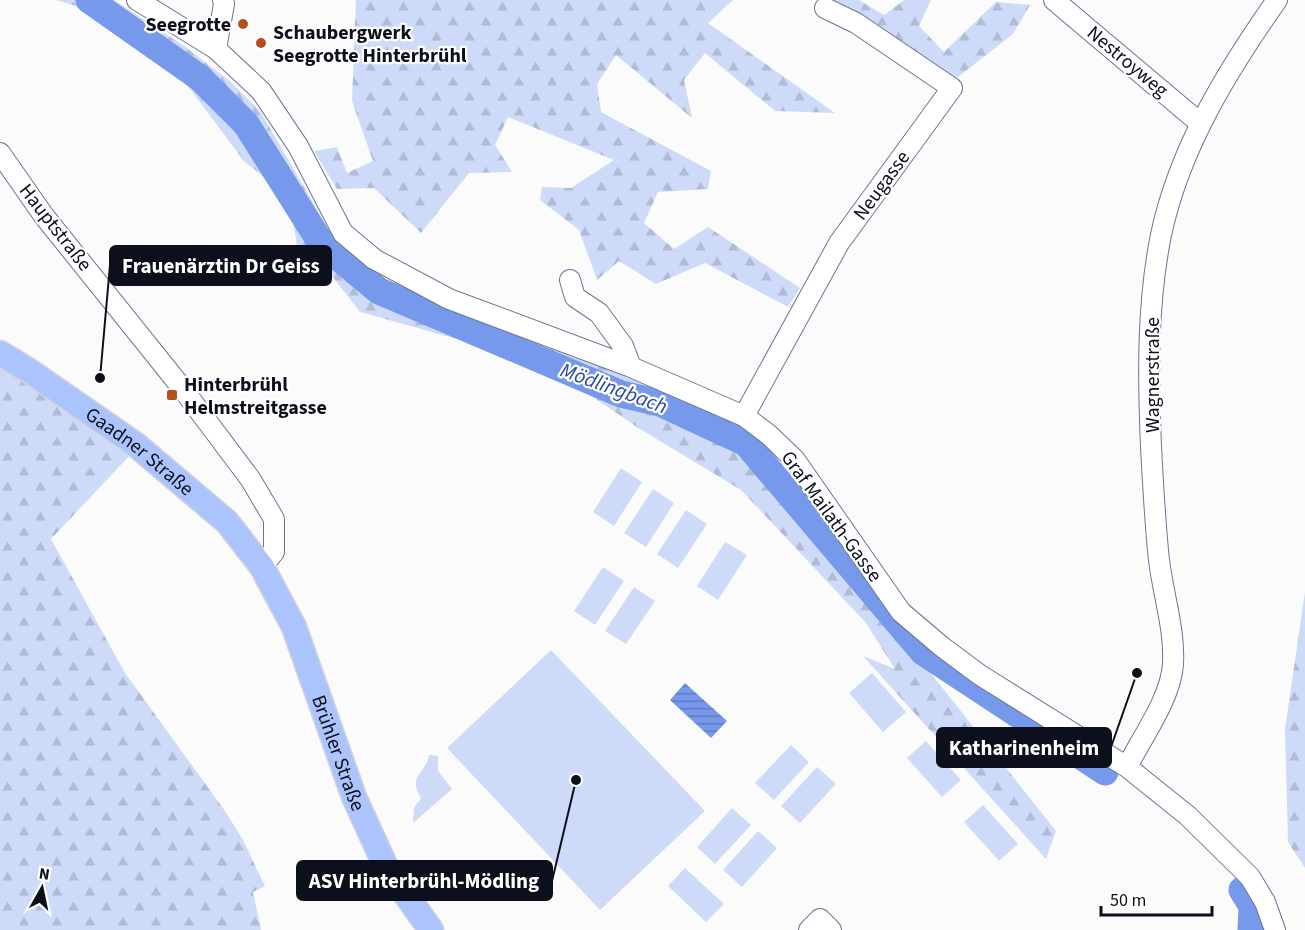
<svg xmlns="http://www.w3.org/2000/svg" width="1305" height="930" viewBox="0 0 1305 930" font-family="'Source Sans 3',sans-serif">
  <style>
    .grass { fill: #cedbf8 }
    .forest { fill: url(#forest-firs) }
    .water { fill: url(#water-rules) }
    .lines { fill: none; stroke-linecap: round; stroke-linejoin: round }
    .river { stroke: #7799eb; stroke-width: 27 }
    .minor-casing { stroke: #697694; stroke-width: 22 }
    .major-casing { stroke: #d3d4d6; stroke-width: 27 }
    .minor { stroke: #fff; stroke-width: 20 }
    .major { stroke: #acc4fd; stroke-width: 24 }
    .poi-dot { fill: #b44f1e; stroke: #fff; stroke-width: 2 }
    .labels { text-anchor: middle; stroke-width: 4.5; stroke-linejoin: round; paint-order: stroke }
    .poi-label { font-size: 20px; font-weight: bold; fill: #0c101c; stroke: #fff; text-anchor: start }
    .street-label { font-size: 20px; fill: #0c101c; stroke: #fff }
    .water-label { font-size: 21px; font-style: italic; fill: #2847a6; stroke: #fff }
    .leader { fill: none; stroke: #0c101c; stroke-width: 2 }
    .callout-dot { fill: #0c101c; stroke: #fff; stroke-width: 2 }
    .callout { fill: #0c101c; stroke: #0c101c; stroke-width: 2 }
    .callout-label { font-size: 21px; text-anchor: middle; font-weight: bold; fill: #fff }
  </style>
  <defs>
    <pattern id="forest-firs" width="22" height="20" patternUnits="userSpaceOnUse" patternTransform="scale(1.5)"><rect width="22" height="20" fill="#cedbf8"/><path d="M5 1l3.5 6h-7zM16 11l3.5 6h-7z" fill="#b0bbd4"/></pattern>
    <pattern id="water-rules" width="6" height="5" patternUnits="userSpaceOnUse" patternTransform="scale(1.5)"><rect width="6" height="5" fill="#7799eb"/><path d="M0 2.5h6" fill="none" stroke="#607bbe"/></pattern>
  </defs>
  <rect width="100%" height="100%" fill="#fbfbfb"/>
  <path class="grass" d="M 621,468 L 642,482 L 614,526 L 593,512 Z
    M 653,489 L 674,503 L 646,547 L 624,533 Z
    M 686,510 L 707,524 L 678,568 L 657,554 Z
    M 725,542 L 747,555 L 718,600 L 697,586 Z
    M 603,567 L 624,581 L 595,625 L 574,611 Z
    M 634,587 L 655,601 L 626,644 L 605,631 Z
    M 551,650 L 705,811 L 600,910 L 447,748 Z
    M 872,673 L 906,712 L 883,732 L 849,693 Z
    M 926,741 L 961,780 L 942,797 L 907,758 Z
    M 791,745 L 809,762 L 774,800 L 755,783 Z
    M 429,755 L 438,756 L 438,771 L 452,789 L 413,823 L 414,808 L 421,798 C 407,774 425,776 429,755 Z
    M 817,767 L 836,784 L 800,823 L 781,806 Z
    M 983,805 L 1018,844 L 999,861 L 964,822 Z
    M 732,808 L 751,825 L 715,864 L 697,847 Z
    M 758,831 L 777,848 L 742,887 L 723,870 Z
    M 685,868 L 724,904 L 706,922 L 668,886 Z"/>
  <path class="forest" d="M 56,0 L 114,0 L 184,46 L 231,82 L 260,111 L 329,230 L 367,270 L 434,303 L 669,393 L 765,445 L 910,647 L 1056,831 L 1046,859 L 863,656 L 895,669 L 866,623 L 741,490 L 640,429 L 572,383 L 457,339 L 360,312 L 328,271 L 297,246 L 289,197 L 244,161 L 178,73 L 76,6 Z
    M 356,0 L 733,0 L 708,23 L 835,113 L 775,111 L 705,53 L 684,80 L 692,118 L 616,55 L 597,84 L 601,112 L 711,171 L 708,189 L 658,192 L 644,223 L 674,249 L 708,227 L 800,288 L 788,307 L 705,263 L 656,284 L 619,261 L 597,280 L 579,230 L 540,200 L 542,187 L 571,188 L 614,160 L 508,117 L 495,145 L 512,172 L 469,173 L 421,233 L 374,188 L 337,189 L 314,151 L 337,147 L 347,173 L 373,161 L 352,101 Z
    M 830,0 L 859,0 L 884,15 L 904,0 L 931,0 L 919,26 L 944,52 L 996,2 L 1030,5 L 1013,34 L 954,80 Z
    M 0,364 L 132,453 L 51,539 L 125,673 L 225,811 L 243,840 L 265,886 L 253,892 L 261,930 L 0,930 Z
    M 1305,592 L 1305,868 L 1288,842 L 1285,729 Z"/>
  <path class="water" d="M 685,683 L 727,721 L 711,738 L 670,700 Z"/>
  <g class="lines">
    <path class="river" d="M 89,0 L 200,78 L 246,124 L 321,243 L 379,291 L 621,394 L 660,403 L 746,443 L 923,652 L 1105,772
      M 1242,890 L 1252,906 L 1251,930"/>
    <defs>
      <path id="minor" d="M 137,0 L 216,49 L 261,91 L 298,146 L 343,233 L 374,259 L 449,299 L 631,367 L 744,416 L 768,434 L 795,460 L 901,612 L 941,646 L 980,675 L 1127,767 L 1188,816 L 1250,877 L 1265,902 L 1275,930
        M 1054,0 L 1201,124
        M 216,49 L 224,4 L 223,0
        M 0,153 L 44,216 L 182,388 L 251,480 L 274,519 L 274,552 L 262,567
        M 570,280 L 575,297 L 599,313 L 623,346 L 631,367
        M 744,416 L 839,243 L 952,88 L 856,23 L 825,8
        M 1127,767 C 1142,737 1171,698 1173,664 C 1175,630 1163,594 1159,560 C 1155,523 1153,485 1151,447 C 1148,376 1147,304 1161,235 C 1179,149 1227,71 1277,0
        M 809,930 L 820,919 L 831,930"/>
      <g id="major">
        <path id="s1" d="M 0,353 L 31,372 L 135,444 L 227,522 L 262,567 L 294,627 L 354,797 L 386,867 L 431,930"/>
      </g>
    </defs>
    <use href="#minor" class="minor-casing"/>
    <use href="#major" class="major-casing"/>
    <use href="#minor" class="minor"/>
    <use href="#major" class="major"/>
  </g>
  <g class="poi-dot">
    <circle cx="243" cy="24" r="6"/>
    <circle cx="261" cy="43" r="6"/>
    <rect x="166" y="389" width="12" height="12" rx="3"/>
  </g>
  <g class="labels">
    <g class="poi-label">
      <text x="231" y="31" text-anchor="end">Seegrotte</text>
      <text x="273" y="39">Schaubergwerk<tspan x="273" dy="23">Seegrotte Hinterbrühl</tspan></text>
      <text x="184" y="391">Hinterbrühl<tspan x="184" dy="23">Helmstreitgasse</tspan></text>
    </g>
    <g class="street-label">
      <text transform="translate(1128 61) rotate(40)" y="7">Nestroyweg</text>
      <text transform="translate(881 185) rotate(-54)" y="7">Neugasse</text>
      <text transform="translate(56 227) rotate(52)" y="7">Hauptstraße</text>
      <text transform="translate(1152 375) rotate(-90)" y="7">Wagnerstraße</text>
      <text dy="7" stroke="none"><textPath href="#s1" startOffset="171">Gaadner Straße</textPath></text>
      <text transform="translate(832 516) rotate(54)" y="7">Graf Mailath-Gasse</text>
      <text dy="7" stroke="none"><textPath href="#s1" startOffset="542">Brühler Straße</textPath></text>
    </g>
    <g class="water-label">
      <text transform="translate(614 388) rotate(20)" y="7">Mödlingbach</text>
    </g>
  </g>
  <path class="leader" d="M100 378L110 265M1137 673L1111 747M576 780L552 881"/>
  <g class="callout-dot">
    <circle cx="100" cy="378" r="6"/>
    <circle cx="1137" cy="673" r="6"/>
    <circle cx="576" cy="780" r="6"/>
  </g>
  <g class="callout">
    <rect x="110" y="246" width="221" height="39" rx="6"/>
    <rect x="937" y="728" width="174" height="39" rx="6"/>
    <rect x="297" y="861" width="255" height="39" rx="6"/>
  </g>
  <g class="callout-label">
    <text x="221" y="273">Frauenärztin Dr Geiss</text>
    <text x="1024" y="755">Katharinenheim</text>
    <text x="424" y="888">ASV Hinterbrühl-Mödling</text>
  </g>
  <g transform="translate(42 888) rotate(9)" stroke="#ffffff" stroke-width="4.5" paint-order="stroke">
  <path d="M0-4.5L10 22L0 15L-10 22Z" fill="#0c101c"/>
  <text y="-9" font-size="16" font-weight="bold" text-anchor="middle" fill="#0c101c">N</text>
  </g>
  <path d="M1101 906v9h111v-9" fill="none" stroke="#0c101c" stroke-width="3"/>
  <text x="1110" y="906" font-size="18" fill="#0c101c" stroke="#ffffff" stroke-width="4.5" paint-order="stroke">50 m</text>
</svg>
